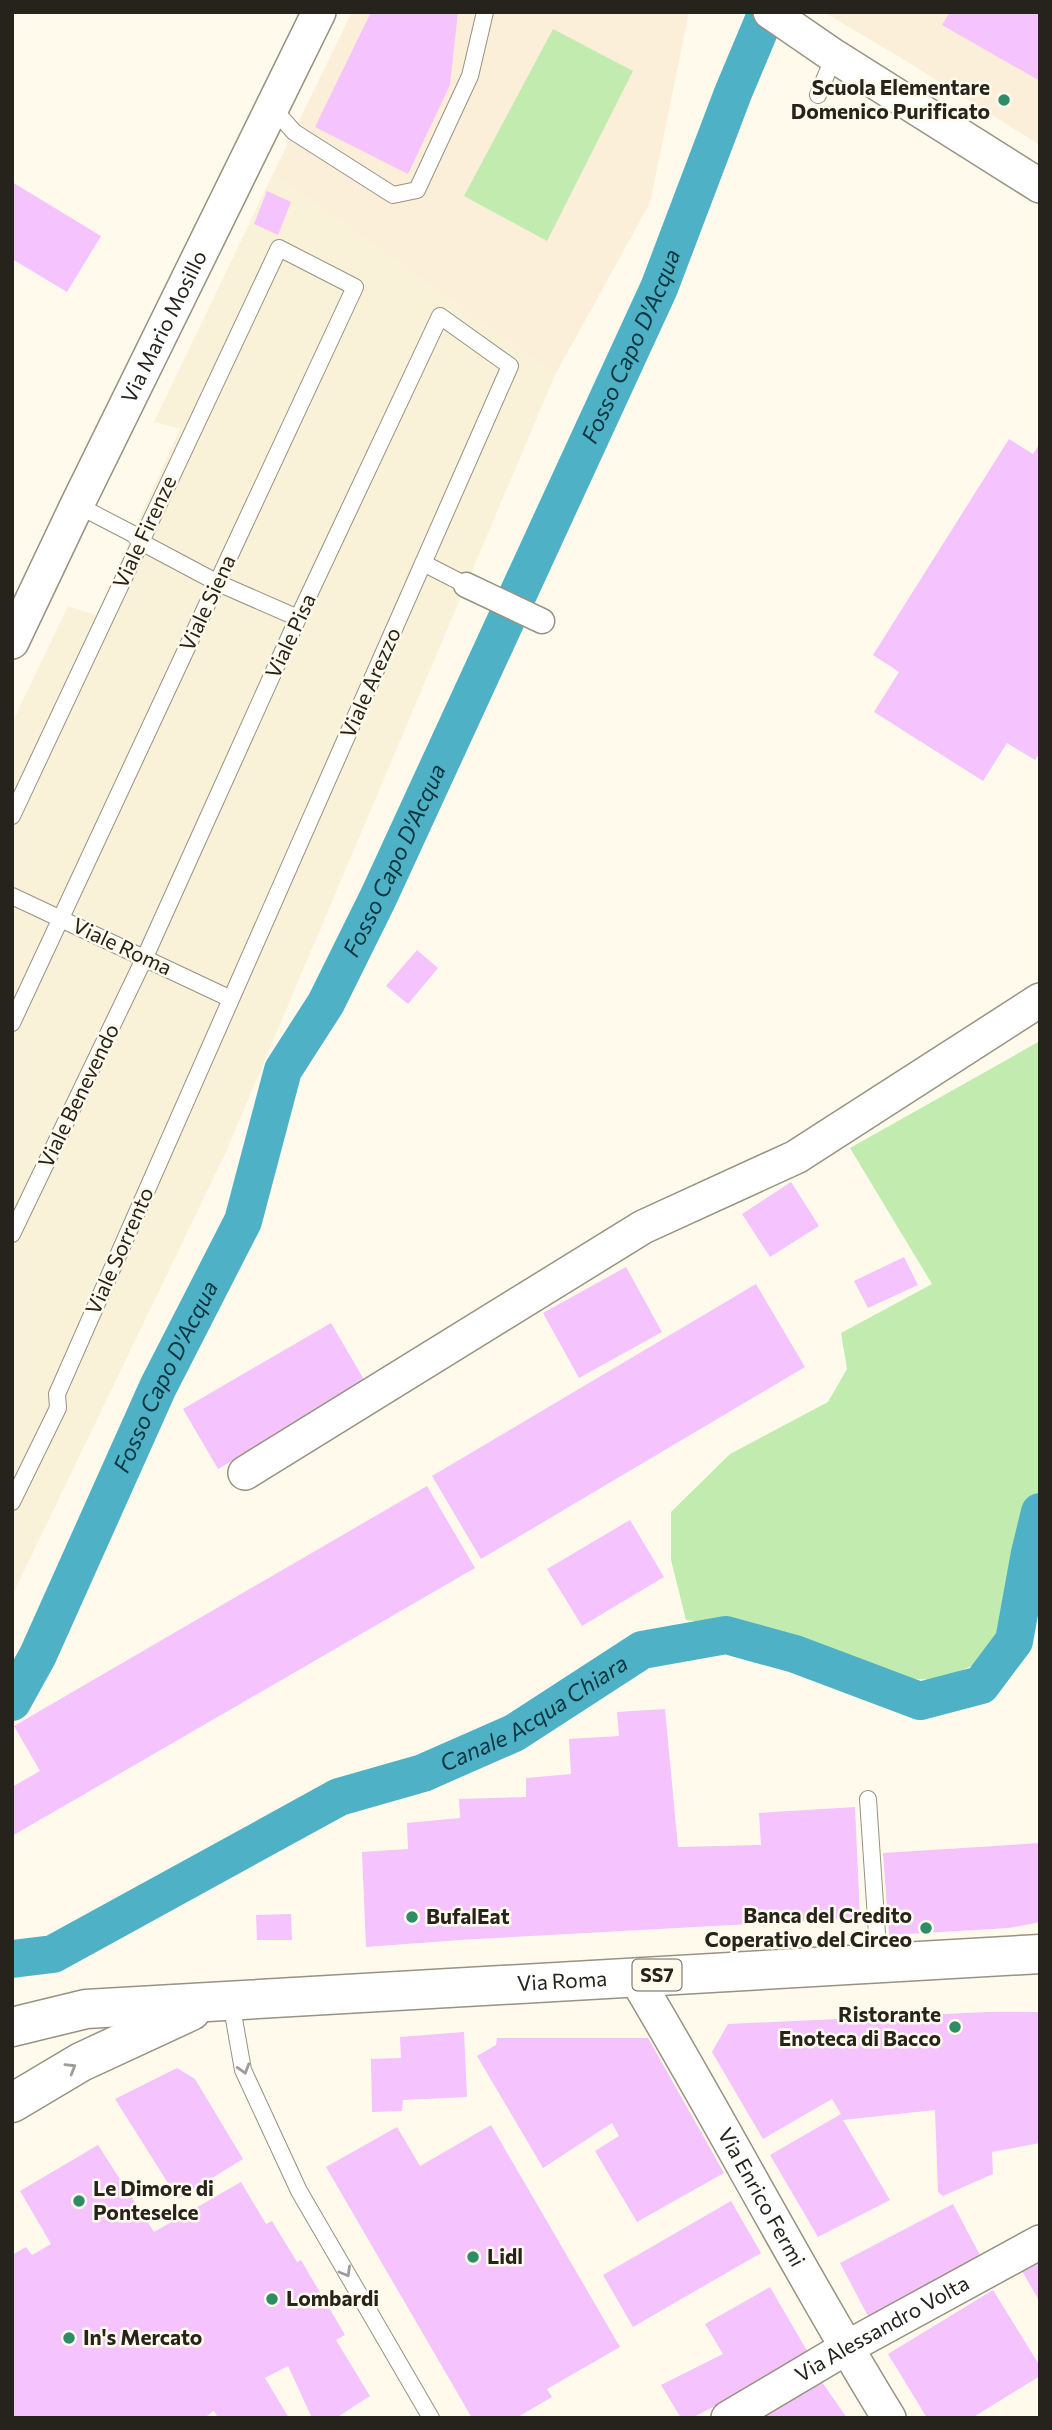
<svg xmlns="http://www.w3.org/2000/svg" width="1052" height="2430" viewBox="0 0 1052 2430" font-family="Commissioner,sans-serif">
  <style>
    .built { fill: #f9f1d8 }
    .education { fill: #fbefda }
    .green { fill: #c1ebaf }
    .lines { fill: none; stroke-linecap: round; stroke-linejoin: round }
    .canal { stroke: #4fb1c6; stroke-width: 38 }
    .building { fill: #f5c3fe }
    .service-casing { stroke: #979282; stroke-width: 18 }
    .pedestrian-casing { stroke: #979282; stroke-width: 27 }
    .minor-casing { stroke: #979282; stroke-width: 36 }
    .primary-casing { stroke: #979282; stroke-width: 41 }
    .service { stroke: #fff; stroke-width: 16 }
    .pedestrian { stroke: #fff; stroke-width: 24 }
    .minor { stroke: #fff; stroke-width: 33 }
    .primary { stroke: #fff; stroke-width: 38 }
    .oneway { stroke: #9d9c99 }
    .poi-dot { fill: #2d8d66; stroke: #fffaec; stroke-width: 2.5 }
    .labels { text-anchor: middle; stroke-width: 5; stroke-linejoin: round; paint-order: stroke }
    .shield { fill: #fffaec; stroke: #66645a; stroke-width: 2 }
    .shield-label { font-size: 19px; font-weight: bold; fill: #25231c }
    .poi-label { font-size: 21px; font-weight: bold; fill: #25231c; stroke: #fffaec; text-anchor: start }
    .street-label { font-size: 21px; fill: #25231c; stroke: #fffaec }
    .water-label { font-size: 23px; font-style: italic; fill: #073640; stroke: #fffaec }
  </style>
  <rect width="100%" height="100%" fill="#fffaec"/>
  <path class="built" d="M 273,174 L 555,375 L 225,1154 L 12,1596 L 12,723 L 68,606 L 96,615 L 180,429 L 154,422 Z"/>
  <path class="education" d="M 352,12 L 689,12 L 650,203 L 555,375 L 273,174 Z
    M 1040,12 L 1040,145 L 898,56 L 825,13 Z"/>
  <path class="green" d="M 553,29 L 633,71 L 547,241 L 464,196 Z
    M 1040,1041 L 1040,1486 L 1021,1552 L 1007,1640 L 978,1663 L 940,1680 L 892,1678 L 788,1633 L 686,1620 L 671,1560 L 671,1512 L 730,1454 L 828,1402 L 847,1369 L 841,1333 L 932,1284 L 850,1148 Z"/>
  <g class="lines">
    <g class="canal">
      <path id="s1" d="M 12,1702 L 38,1655 L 158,1387 L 243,1221 L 283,1070 L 326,1003 L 378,898 L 659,288 L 733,93 L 767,12"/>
      <path id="s2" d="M 12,1959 L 53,1954 L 339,1797 L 423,1773 L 514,1733 L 642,1650 L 726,1635 L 795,1654 L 920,1701 L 981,1685 L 1014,1641 L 1030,1553 L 1040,1512"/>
    </g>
  </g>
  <path class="building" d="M 371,12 L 458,12 L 450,85 L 408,174 L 315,127 Z
    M 950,12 L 1040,12 L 1040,81 L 942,25 Z
    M 12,182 L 101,236 L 67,292 L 12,259 Z
    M 267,191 L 291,202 L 278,235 L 254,224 Z
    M 1009,439 L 1033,454 L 1040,443 L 1040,753 L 1035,760 L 1007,743 L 983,781 L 874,712 L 899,672 L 873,655 Z
    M 417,950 L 438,968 L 408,1004 L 386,986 Z
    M 791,1182 L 819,1226 L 770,1257 L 742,1214 Z
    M 904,1257 L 918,1285 L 868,1308 L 854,1281 Z
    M 626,1267 L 662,1332 L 579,1378 L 543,1313 Z
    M 756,1284 L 805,1367 L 481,1559 L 432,1476 Z
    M 331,1323 L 366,1383 L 218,1469 L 183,1409 Z
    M 427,1486 L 475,1568 L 12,1836 L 12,1787 L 40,1771 L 14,1726 Z
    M 630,1520 L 664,1577 L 582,1626 L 547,1569 Z
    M 665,1709 L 678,1847 L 761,1845 L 759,1813 L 855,1807 L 860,1918 L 460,1940 L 366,1947 L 362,1852 L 408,1849 L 407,1823 L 460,1818 L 459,1799 L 526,1797 L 526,1778 L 571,1774 L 569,1739 L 619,1736 L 617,1712 Z
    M 1040,1843 L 1040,1922 L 1009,1928 L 889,1935 L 883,1853 Z
    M 291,1914 L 292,1940 L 257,1940 L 256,1915 Z
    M 988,2012 L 1040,2012 L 1040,2143 L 992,2152 L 993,2174 L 943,2196 L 938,2192 L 935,2110 L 843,2120 L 890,2200 L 818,2237 L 770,2155 L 841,2114 L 832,2099 L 763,2139 L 712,2052 L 728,2024 Z
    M 464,2032 L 467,2097 L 403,2100 L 402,2111 L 372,2112 L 371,2059 L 401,2058 L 400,2037 Z
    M 497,2038 L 648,2038 L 724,2173 L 637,2222 L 595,2151 L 619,2136 L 612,2123 L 543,2168 L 477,2056 L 496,2045 Z
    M 177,2068 L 195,2079 L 243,2159 L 178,2199 L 115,2099 Z
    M 491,2125 L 620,2347 L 547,2389 L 552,2397 L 516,2418 L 472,2418 L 326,2167 L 397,2127 L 420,2166 Z
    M 98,2145 L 154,2232 L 241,2182 L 266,2224 L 272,2221 L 297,2262 L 301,2260 L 345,2335 L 336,2340 L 370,2396 L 336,2418 L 312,2418 L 288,2366 L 265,2378 L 289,2418 L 218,2418 L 214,2411 L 204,2418 L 12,2418 L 12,2255 L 26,2247 L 32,2255 L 51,2244 L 20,2191 Z
    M 731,2201 L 761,2253 L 633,2327 L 603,2275 Z
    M 953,2204 L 982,2259 L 869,2318 L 840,2263 Z
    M 1040,2261 L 1040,2302 L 1022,2271 Z
    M 770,2287 L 810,2356 L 692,2418 L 681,2418 L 661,2385 L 723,2354 L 705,2324 Z
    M 993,2290 L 1040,2366 L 1040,2376 L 972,2418 L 927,2418 L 888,2354 Z
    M 822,2382 L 847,2418 L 758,2418 Z"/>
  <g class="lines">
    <defs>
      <path id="service" d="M 818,95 L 834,56
        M 271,106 L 294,132 L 393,195 L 417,190 L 470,76 L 485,12
        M 77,505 L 133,534 L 141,542 L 218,583 L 298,618
        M 423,563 L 466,585
        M 12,816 L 279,248 L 355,287 L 12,1023
        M 12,896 L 231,999
        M 12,1234 L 145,957 L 298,618 L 440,316 L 510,366 L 57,1394 L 58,1408 L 12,1502
        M 868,1799 L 879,1964
        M 231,2002 L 243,2070 L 299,2191 L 431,2418"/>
      <path id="pedestrian" d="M 466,585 L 542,621"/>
      <g id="minor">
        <path d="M 770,12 L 834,56 L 1040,186"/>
        <path id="s3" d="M 12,642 L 77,505 L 319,12"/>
        <path d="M 245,1473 L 643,1227 L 796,1157 L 1040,1000"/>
        <path id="s4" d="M 635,1977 C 722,2122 800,2274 889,2418"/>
        <path id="s5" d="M 728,2418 L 846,2348 L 1040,2242"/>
      </g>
      <g id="primary">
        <path id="s6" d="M 12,2027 L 86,2009 L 1040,1954"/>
        <path d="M 12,2103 L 81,2062 L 191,2011"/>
      </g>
    </defs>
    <use href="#service" class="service-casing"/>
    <use href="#pedestrian" class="pedestrian-casing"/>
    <use href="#minor" class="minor-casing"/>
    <use href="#primary" class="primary-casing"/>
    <use href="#service" class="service"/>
    <use href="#pedestrian" class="pedestrian"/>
    <use href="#minor" class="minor"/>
    <use href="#primary" class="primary"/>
  </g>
  <defs><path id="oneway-chevron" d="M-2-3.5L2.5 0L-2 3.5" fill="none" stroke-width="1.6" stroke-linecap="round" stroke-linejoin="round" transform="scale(1.75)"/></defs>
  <g class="oneway">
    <use href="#oneway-chevron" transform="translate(71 2068) rotate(-31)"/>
    <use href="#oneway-chevron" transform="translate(244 2069) rotate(73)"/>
    <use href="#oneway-chevron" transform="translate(346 2272) rotate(60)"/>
  </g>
  <g class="poi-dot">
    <circle cx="1004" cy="100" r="7"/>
    <circle cx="412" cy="1917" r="7"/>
    <circle cx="926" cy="1928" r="7"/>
    <circle cx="955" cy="2027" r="7"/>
    <circle cx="79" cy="2201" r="7"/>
    <circle cx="473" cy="2257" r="7"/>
    <circle cx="272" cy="2299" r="7"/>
    <circle cx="69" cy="2338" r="7"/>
  </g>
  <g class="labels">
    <rect class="shield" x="632.5" y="1959.5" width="49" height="31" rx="5"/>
    <g class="shield-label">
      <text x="657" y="1982">SS7</text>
    </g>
    <g class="poi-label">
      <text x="990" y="95" text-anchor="end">Scuola Elementare<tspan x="990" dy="24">Domenico Purificato</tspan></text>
      <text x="912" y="1923" text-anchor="end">Banca del Credito<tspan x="912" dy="24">Coperativo del Circeo</tspan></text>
      <text x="426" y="1924">BufalEat</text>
      <text x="941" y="2022" text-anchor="end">Ristorante<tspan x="941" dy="24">Enoteca di Bacco</tspan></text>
      <text x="93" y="2196">Le Dimore di<tspan x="93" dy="24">Ponteselce</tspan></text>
      <text x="487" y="2264">Lidl</text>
      <text x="286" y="2306">Lombardi</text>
      <text x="83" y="2345">In's Mercato</text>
    </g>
    <g class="street-label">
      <text dy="7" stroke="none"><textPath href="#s3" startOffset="350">Via Mario Mosillo</textPath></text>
      <text transform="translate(145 532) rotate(-65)" y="7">Viale Firenze</text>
      <text transform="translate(208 603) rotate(-65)" y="7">Viale Siena</text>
      <text transform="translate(291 636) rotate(-65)" y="7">Viale Pisa</text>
      <text transform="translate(371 683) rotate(-66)" y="7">Viale Arezzo</text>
      <text transform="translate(122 947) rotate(25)" y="7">Viale Roma</text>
      <text transform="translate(79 1096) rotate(-64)" y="7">Viale Benevendo</text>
      <text transform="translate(120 1251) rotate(-66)" y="7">Viale Sorrento</text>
      <text dy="7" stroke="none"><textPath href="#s6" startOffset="553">Via Roma</textPath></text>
      <text dy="7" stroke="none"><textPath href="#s4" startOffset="254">Via Enrico Fermi</textPath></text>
      <text dy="7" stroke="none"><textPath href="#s5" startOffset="178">Via Alessandro Volta</textPath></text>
    </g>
    <g class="water-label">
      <text dy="8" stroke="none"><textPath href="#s1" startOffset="1494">Fosso Capo D'Acqua</textPath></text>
      <text dy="8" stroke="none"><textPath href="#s1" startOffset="928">Fosso Capo D'Acqua</textPath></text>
      <text dy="8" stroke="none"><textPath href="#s1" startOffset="360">Fosso Capo D'Acqua</textPath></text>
      <text dy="8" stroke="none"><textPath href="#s2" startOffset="581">Canale Acqua Chiara</textPath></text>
    </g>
  </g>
  <rect width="1052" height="2430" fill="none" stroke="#25231c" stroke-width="28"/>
</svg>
